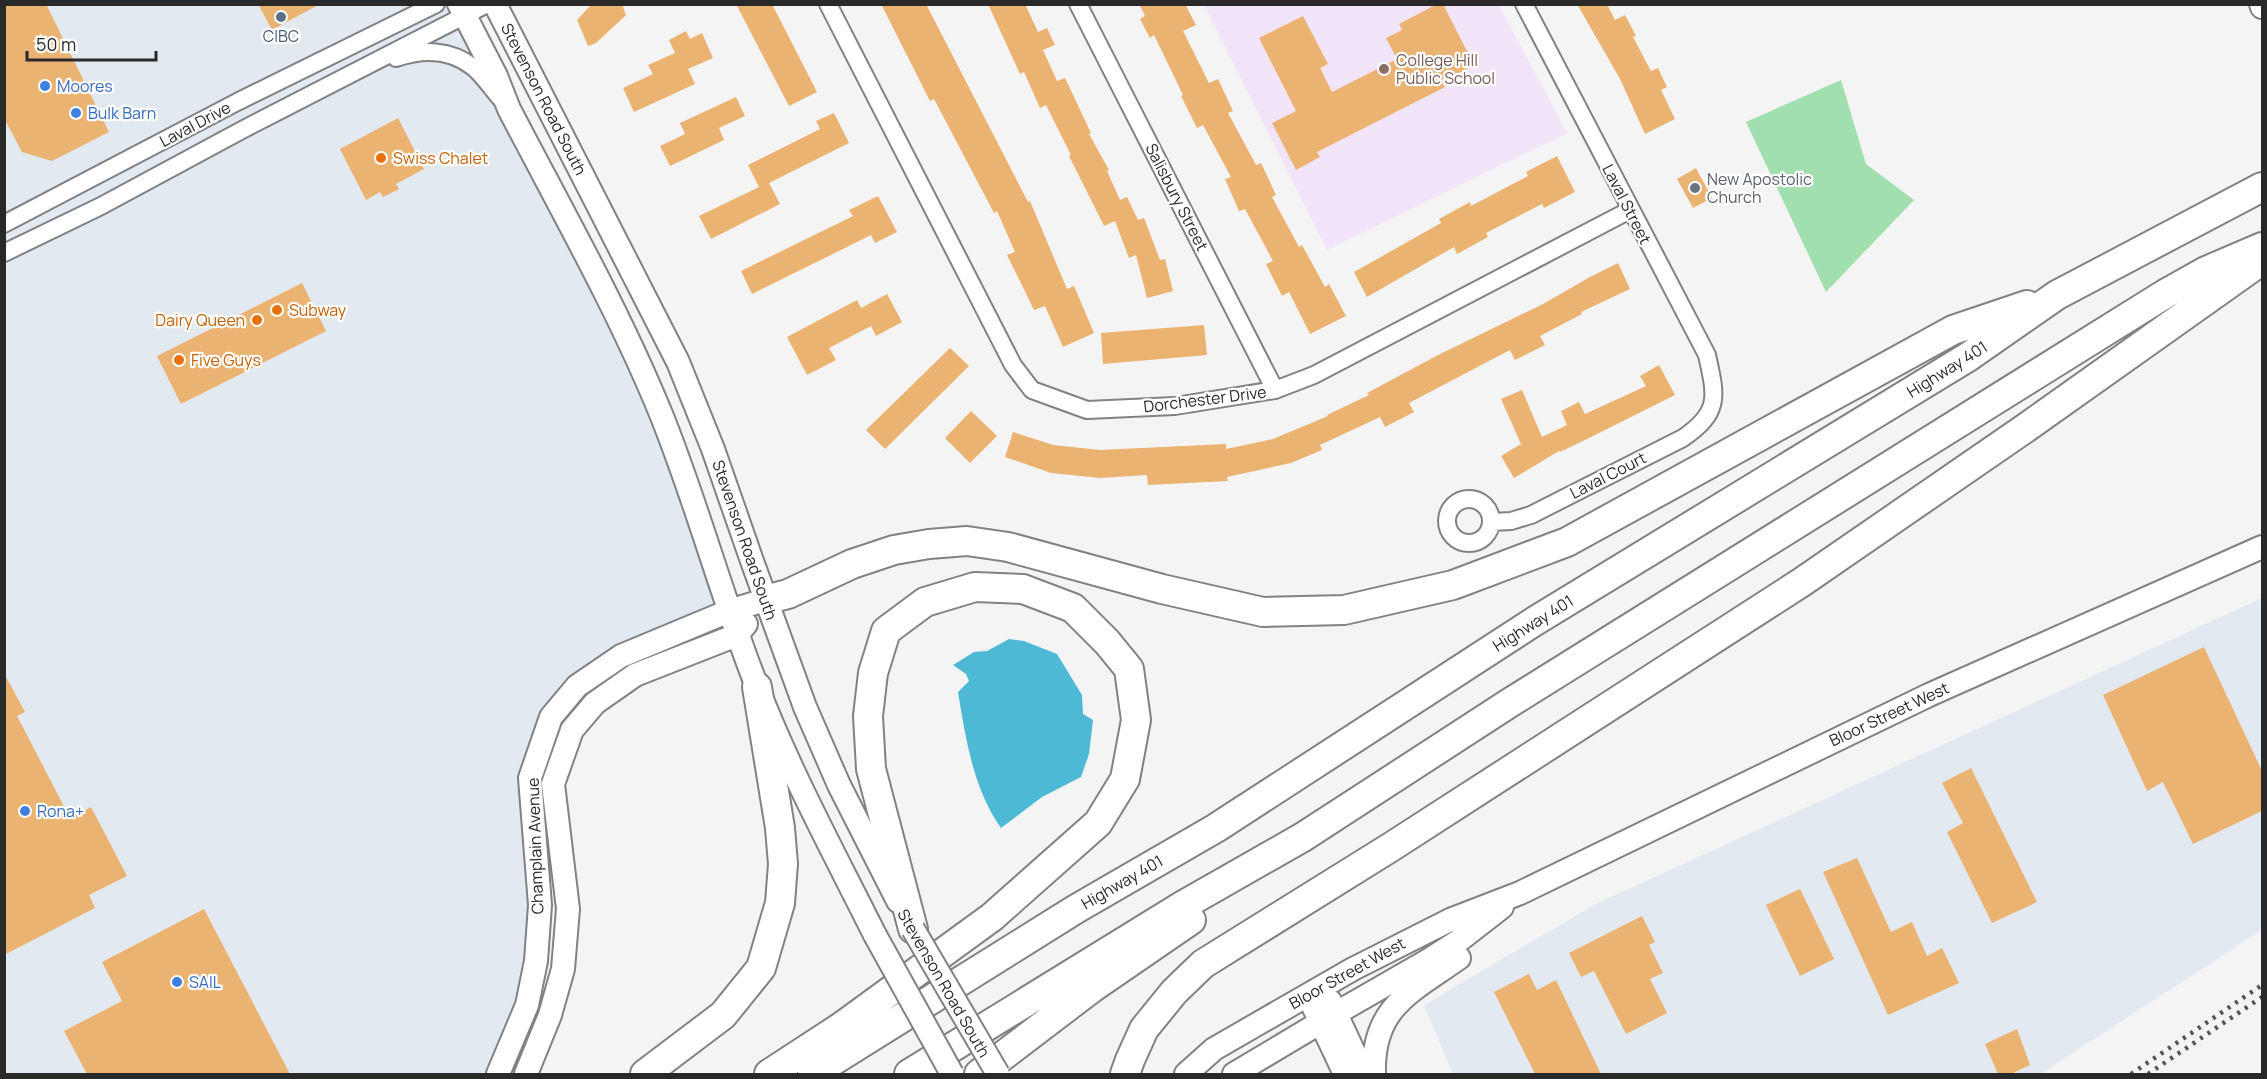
<svg xmlns="http://www.w3.org/2000/svg" width="2267" height="1079" viewBox="0 0 2267 1079" font-family="Manrope,sans-serif">
  <style>
    .built { fill: #e3e9f0 }
    .education { fill: #f2e5f9 }
    .green { fill: #a1dfaf }
    .water { fill: #4db9d4 }
    .building { fill: #eab371 }
    .lines { fill: none; stroke-linecap: round; stroke-linejoin: round }
    .street-casing { stroke: #818283; stroke-width: 20 }
    .secondary-casing { stroke: #818283; stroke-width: 26 }
    .highway-casing { stroke: #818283; stroke-width: 32 }
    .street { stroke: #fff; stroke-width: 16 }
    .secondary { stroke: #fff; stroke-width: 22 }
    .highway { stroke: #fff; stroke-width: 28 }
    .rail { stroke: #555; stroke-width: 4.5; stroke-dasharray: 3 6; stroke-linecap: butt }
    .secondary-bridge-casing { stroke: #818283; stroke-width: 26; stroke-linecap: butt }
    .secondary-bridge { stroke: #fff; stroke-width: 22 }
    .service-dot { fill: #5c6f8a; stroke: #fff; stroke-width: 2 }
    .education-dot { fill: #8d6e63; stroke: #fff; stroke-width: 2 }
    .shop-dot { fill: #3f7fe0; stroke: #fff; stroke-width: 2 }
    .food-dot { fill: #e8710a; stroke: #fff; stroke-width: 2 }
    .worship-dot { fill: #6b7280; stroke: #fff; stroke-width: 2 }
    .labels { text-anchor: middle; stroke-width: 4.5; stroke-linejoin: round; paint-order: stroke }
    .service-label { font-size: 16px; fill: #4e5e75; stroke: #fff }
    .education-label { font-size: 16px; fill: #785e54; stroke: #fff; text-anchor: start }
    .shop-label { font-size: 16px; fill: #366cbe; stroke: #fff; text-anchor: start }
    .street-label { font-size: 16px; fill: #292929; stroke: #fff }
    .food-label { font-size: 16px; fill: #c56008; stroke: #fff; text-anchor: start }
    .worship-label { font-size: 16px; fill: #5b616d; stroke: #fff; text-anchor: start }
  </style>
  <rect width="100%" height="100%" fill="#f4f4f5"/>
  <path class="built" d="M 5,5 L 447,5 L 644,393 L 725,610 L 609,656 L 537,729 L 538,970 L 496,1074 L 5,1074 Z
    M 2262,598 L 2262,930 L 2040,1074 L 1453,1074 L 1424,1005 L 1596,904 Z"/>
  <path class="education" d="M 1204,5 L 1499,5 L 1567,133 L 1327,250 Z"/>
  <path class="green" d="M 1841,80 L 1866,164 L 1914,200 L 1826,292 L 1746,122 Z"/>
  <path class="water" d="M 1009,639 L 1024,641 L 1057,654 L 1082,695 L 1083,714 L 1093,720 L 1089,754 L 1081,777 L 1042,797 L 1001,828 C 973,788 966,740 958,692 L 969,681 L 966,674 L 953,665 L 974,652 L 987,651 Z"/>
  <path class="building" d="M 4,4 L 46,4 L 109,132 L 52,161 L 22,152 L 4,118 Z
    M 258,4 L 320,4 L 272,30 Z
    M 592,4 L 622,4 L 626,15 L 596,43 L 588,46 L 577,20 Z
    M 736,4 L 772,4 L 817,92 L 789,106 Z
    M 881,4 L 926,4 L 1028,202 L 1030,201 L 1067,289 L 1074,286 L 1094,333 L 1063,347 L 1045,306 L 1034,310 L 1007,255 L 1015,252 L 997,211 L 994,213 L 934,99 L 930,101 Z
    M 988,4 L 1025,4 L 1038,32 L 1047,28 L 1055,45 L 1043,50 L 1057,81 L 1065,78 L 1091,133 L 1089,134 L 1109,170 L 1107,171 L 1120,200 L 1127,197 L 1138,220 L 1144,218 L 1160,260 L 1165,259 L 1173,291 L 1147,298 L 1136,255 L 1129,258 L 1115,221 L 1104,226 L 1069,156 L 1071,155 L 1046,105 L 1040,108 L 1024,72 L 1020,74 Z
    M 1139,4 L 1185,4 L 1196,25 L 1183,31 L 1209,83 L 1218,79 L 1233,111 L 1228,113 L 1256,165 L 1261,163 L 1276,195 L 1272,197 L 1299,247 L 1302,245 L 1325,287 L 1329,284 L 1346,316 L 1310,334 L 1289,292 L 1282,296 L 1266,264 L 1273,261 L 1245,209 L 1239,211 L 1225,179 L 1231,177 L 1203,125 L 1197,128 L 1181,96 L 1183,95 L 1154,35 L 1150,38 L 1140,19 L 1145,16 Z
    M 1437,4 L 1443,4 L 1474,65 L 1442,82 L 1445,87 L 1317,152 L 1320,157 L 1296,170 L 1272,123 L 1296,111 L 1259,38 L 1303,16 L 1328,64 L 1320,68 L 1332,92 L 1397,59 L 1386,38 L 1402,30 L 1399,24 Z
    M 1577,4 L 1607,4 L 1615,20 L 1625,15 L 1636,36 L 1633,37 L 1651,71 L 1658,68 L 1667,87 L 1661,90 L 1675,119 L 1645,134 L 1620,79 Z
    M 686,31 L 690,39 L 702,33 L 713,58 L 688,69 L 695,84 L 634,112 L 623,88 L 653,74 L 648,65 L 675,53 L 669,40 Z
    M 736,97 L 745,116 L 719,128 L 724,140 L 670,166 L 660,146 L 685,134 L 680,123 Z
    M 834,113 L 849,143 L 769,183 L 780,204 L 711,239 L 699,216 L 759,187 L 748,165 L 820,129 L 816,121 Z
    M 398,118 L 424,169 L 396,184 L 399,189 L 383,197 L 380,192 L 366,200 L 340,149 Z
    M 1557,156 L 1575,192 L 1544,208 L 1542,204 L 1486,233 L 1488,237 L 1457,254 L 1454,247 L 1367,297 L 1354,272 L 1441,223 L 1439,219 L 1470,202 L 1471,206 L 1528,176 L 1526,172 Z
    M 1696,168 L 1712,198 L 1693,208 L 1677,179 Z
    M 878,196 L 897,232 L 875,243 L 871,235 L 752,294 L 741,271 L 853,216 L 849,210 Z
    M 1618,263 L 1630,289 L 1581,312 L 1582,314 L 1540,336 L 1545,345 L 1515,360 L 1510,350 L 1409,403 L 1414,412 L 1385,427 L 1380,417 L 1320,445 L 1322,450 L 1291,463 L 1227,477 L 1228,481 L 1148,485 L 1147,475 L 1100,478 L 1051,473 L 1005,457 L 1013,432 L 1053,445 L 1100,450 L 1226,444 L 1226,449 L 1273,439 L 1328,416 L 1327,415 L 1369,395 L 1367,393 L 1438,355 L 1543,304 L 1590,277 Z
    M 302,283 L 326,331 L 181,404 L 157,356 Z
    M 887,294 L 902,322 L 876,336 L 871,326 L 829,348 L 836,360 L 807,375 L 787,337 L 857,300 L 861,308 Z
    M 1204,325 L 1207,355 L 1103,364 L 1101,333 Z
    M 950,348 L 969,366 L 885,449 L 866,430 Z
    M 1659,365 L 1675,395 L 1595,435 L 1560,452 L 1559,451 L 1514,478 L 1501,456 L 1521,444 L 1501,399 L 1522,390 L 1542,437 L 1567,425 L 1561,411 L 1579,402 L 1585,414 L 1646,386 L 1640,376 Z
    M 971,411 L 997,436 L 970,463 L 945,438 Z
    M 2204,647 L 2262,771 L 2262,811 L 2193,844 L 2163,782 L 2147,791 L 2103,695 Z
    M 4,673 L 25,712 L 17,716 L 70,818 L 91,807 L 127,876 L 89,895 L 95,908 L 4,955 Z
    M 1971,768 L 2037,902 L 1992,923 L 1947,832 L 1963,823 L 1942,783 Z
    M 1857,858 L 1891,932 L 1912,922 L 1927,956 L 1942,948 L 1959,983 L 1888,1015 L 1823,872 Z
    M 1800,889 L 1834,959 L 1800,976 L 1766,905 Z
    M 204,909 L 290,1074 L 87,1074 L 64,1031 L 122,1001 L 102,962 Z
    M 1642,916 L 1655,942 L 1649,945 L 1663,973 L 1650,979 L 1667,1013 L 1626,1034 L 1594,971 L 1581,977 L 1569,953 Z
    M 1529,974 L 1537,990 L 1556,980 L 1601,1074 L 1535,1074 L 1494,992 Z
    M 2017,1029 L 2030,1065 L 2011,1074 L 1998,1074 L 1985,1044 Z"/>
  <g class="lines">
    <defs>
      <path id="street" d="M 828,4 L 1013,365 L 1032,390 L 1087,410 L 1175,406 L 1275,390 L 1314,375 L 1630,210
        M 1078,4 L 1275,390
        M 396,58 C 422,49 450,49 473,67 C 483,75 492,89 501,99
        M 4,224 L 239,101 L 436,4
        M 4,253 L 101,206 L 242,130 L 487,4
        M1447 521a22 22 0 1 1 44 0a22 22 0 1 1-44 0Z
        M 1492,522 L 1511,521 L 1531,515 L 1683,438 C 1721,412 1716,396 1707,355 L 1524,4"/>
      <path id="secondary" d="M 459,4 L 496,76 L 509,109 C 561,209 618,309 661,414 C 697,503 721,595 756,684 C 789,770 834,853 875,935
        M 495,4 L 678,362 L 713,449 L 752,561 L 805,707 L 839,785 L 898,901
        M 2261,4 L 2262,7
        M 1330,1001 L 1364,1074
        M 1314,1008 L 1345,1074
        M 498,1074 L 527,1005 L 536,961 L 540,905 L 530,778 L 551,717 L 577,686 L 621,656 L 729,611 L 765,600
        M 526,1074 L 550,1015 L 563,969 L 568,909 L 553,784 L 572,730 L 595,703 L 635,675 L 737,635 L 746,624
        M 1186,1074 L 1214,1049 L 1353,969 L 1450,920 L 1520,893 L 1929,695 L 2262,547
        M 1234,1074 L 1321,1022 L 1427,961 L 1457,942 L 1502,907
        M 1374,1074 C 1372,1007 1411,992 1459,958"/>
      <path id="highway" d="M 765,600 L 788,594 L 852,564 L 894,550 L 929,544 L 967,541 L 1008,547 L 1162,589 L 1263,612 L 1344,610 L 1453,585 L 1567,542 L 1953,330 L 2027,305
        M 645,1074 L 723,1015 L 761,968 L 780,903 L 783,864 L 780,828 L 757,687
        M 769,1074 L 841,1027 L 992,917 L 1098,823 L 1125,779 L 1136,720 L 1129,669 L 1107,642 L 1073,608 L 1023,589 L 975,587 L 925,602 L 886,631 L 873,673 L 868,716 L 871,769 L 913,929
        M 812,1074 L 1076,909 L 1216,828 L 1535,621 L 1968,357 L 2057,295 L 2262,187
        M 909,1074 L 1182,906 L 1303,837 L 1511,702 L 2165,294 L 2206,271 L 2262,247
        M 979,1074 L 1092,988 L 1191,920
        M 1125,1074 L 1130,1060 L 1144,1029 L 1174,992 L 1203,964 L 1391,847 L 1802,582 L 2027,427 L 2261,261"/>
    </defs>
    <use href="#street" class="street-casing"/>
    <use href="#secondary" class="secondary-casing"/>
    <use href="#highway" class="highway-casing"/>
    <use href="#street" class="street"/>
    <use href="#secondary" class="secondary"/>
    <use href="#highway" class="highway"/>
    <path class="rail" d="M 2131,1074 L 2262,985
      M 2148,1074 L 2262,997"/>
    <defs>
      <path id="secondary-bridge" d="M 913,929 L 998,1074
        M 875,935 L 952,1074"/>
    </defs>
    <use href="#secondary-bridge" class="secondary-bridge-casing"/>
    <use href="#secondary-bridge" class="secondary-bridge"/>
  </g>
  <circle class="service-dot" cx="281" cy="17" r="6"/>
  <circle class="education-dot" cx="1384" cy="69" r="6"/>
  <g class="shop-dot">
    <circle cx="45" cy="86" r="6"/>
    <circle cx="76" cy="113" r="6"/>
    <circle cx="25" cy="811" r="6"/>
    <circle cx="177" cy="982" r="6"/>
  </g>
  <g class="food-dot">
    <circle cx="381" cy="158" r="6"/>
    <circle cx="277" cy="310" r="6"/>
    <circle cx="257" cy="320" r="6"/>
    <circle cx="179" cy="360" r="6"/>
  </g>
  <circle class="worship-dot" cx="1695" cy="188" r="6"/>
  <g class="labels">
    <g class="service-label">
      <text x="281" y="42">CIBC</text>
    </g>
    <g class="education-label">
      <text x="1396" y="66">College Hill<tspan x="1396" dy="18">Public School</tspan></text>
    </g>
    <g class="shop-label">
      <text x="57" y="92">Moores</text>
      <text x="88" y="119">Bulk Barn</text>
      <text x="37" y="817">Rona+</text>
      <text x="189" y="988">SAIL</text>
    </g>
    <g class="street-label">
      <text transform="translate(544 99) rotate(63)" y="6">Stevenson Road South</text>
      <text transform="translate(195 124) rotate(-28)" y="6">Laval Drive</text>
      <text transform="translate(1177 197) rotate(63)" y="6">Salisbury Street</text>
      <text transform="translate(1627 204) rotate(63)" y="6">Laval Street</text>
      <text transform="translate(1947 369) rotate(-32)" y="6">Highway 401</text>
      <text transform="translate(1205 399) rotate(-7)" y="6">Dorchester Drive</text>
      <text transform="translate(1608 475) rotate(-27)" y="6">Laval Court</text>
      <text transform="translate(745 540) rotate(71)" y="6">Stevenson Road South</text>
      <text transform="translate(1533 623) rotate(-32)" y="6">Highway 401</text>
      <text transform="translate(1889 714) rotate(-25)" y="6">Bloor Street West</text>
      <text transform="translate(535 846) rotate(-92)" y="6">Champlain Avenue</text>
      <text transform="translate(1122 882) rotate(-30)" y="6">Highway 401</text>
      <text transform="translate(1347 973) rotate(-29)" y="6">Bloor Street West</text>
      <text transform="translate(944 983) rotate(60)" y="6">Stevenson Road South</text>
    </g>
    <g class="food-label">
      <text x="393" y="164">Swiss Chalet</text>
      <text x="289" y="316">Subway</text>
      <text x="245" y="326" text-anchor="end">Dairy Queen</text>
      <text x="191" y="366">Five Guys</text>
    </g>
    <g class="worship-label">
      <text x="1707" y="185">New Apostolic<tspan x="1707" dy="18">Church</tspan></text>
    </g>
  </g>
  <rect width="2267" height="1079" fill="none" stroke="#292929" stroke-width="12"/>
  <path d="M27 51v9h129v-9" fill="none" stroke="#292929" stroke-width="3"/>
  <text x="36" y="51" font-size="18" fill="#292929" stroke="#ffffff" stroke-width="4.5" paint-order="stroke">50 m</text>
</svg>
